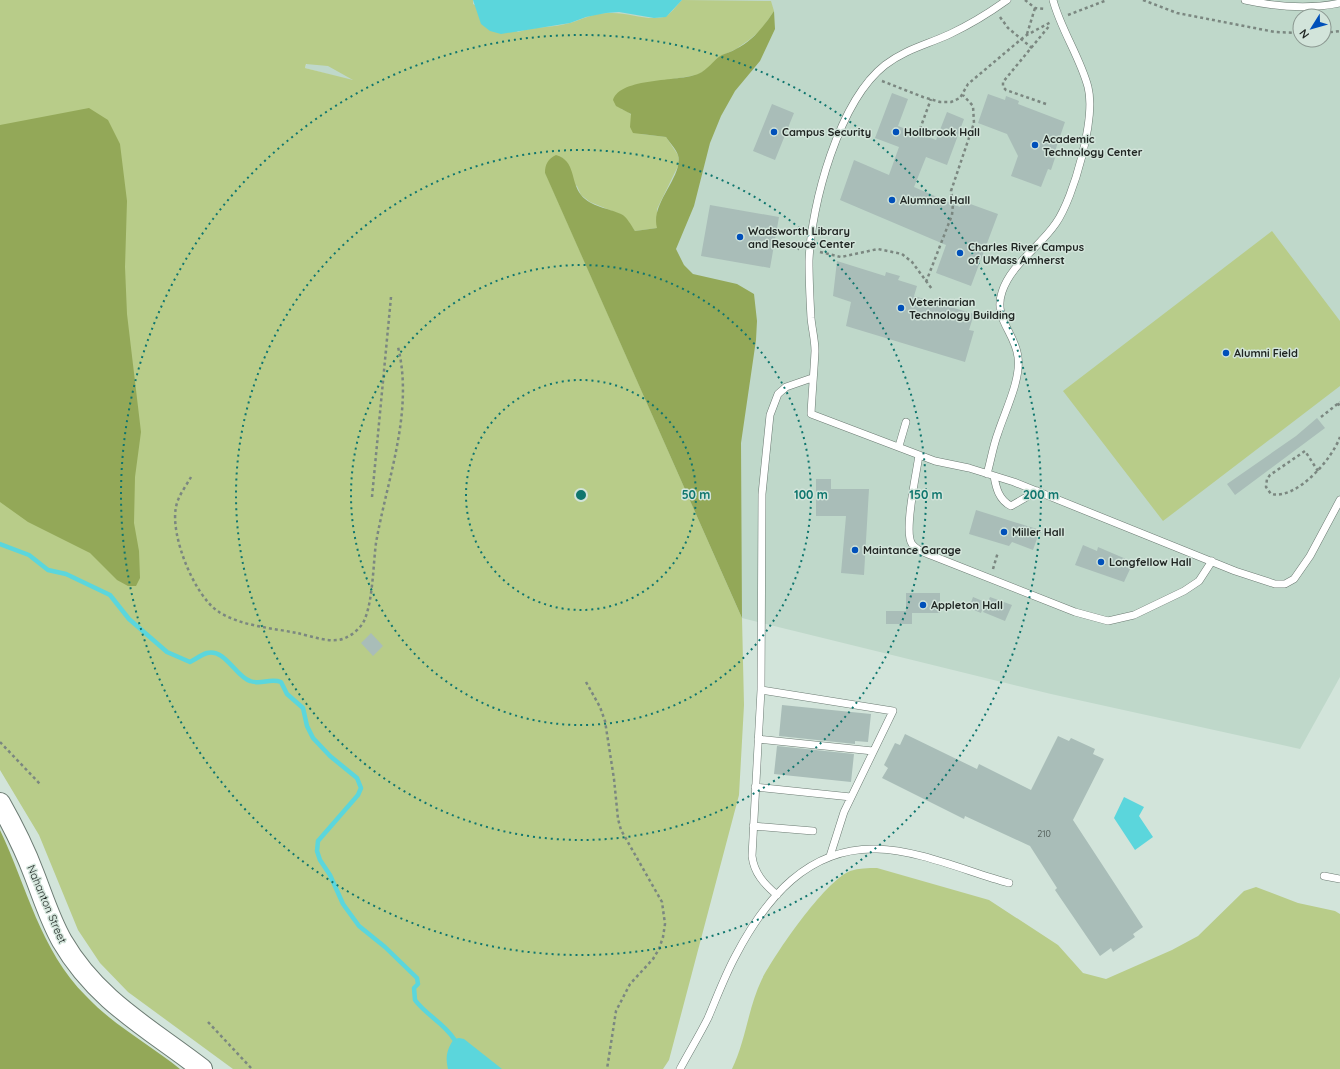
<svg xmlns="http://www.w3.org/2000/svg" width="1340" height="1069" viewBox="0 0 1340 1069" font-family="Quicksand,sans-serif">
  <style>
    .built { fill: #bfd8ca; fill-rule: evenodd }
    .green { fill: #b8cc89; fill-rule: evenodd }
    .forest { fill: #93a858 }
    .water { fill: #5bd6dc }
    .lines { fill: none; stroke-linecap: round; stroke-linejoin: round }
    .stream { stroke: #5bd6dc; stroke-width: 4.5 }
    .building { fill: #a9bdb8 }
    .service-casing { stroke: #6b7a72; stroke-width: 8 }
    .secondary-casing { stroke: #6b7a72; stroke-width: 22 }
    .path { stroke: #7b8780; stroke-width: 2.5; stroke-dasharray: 3 3; stroke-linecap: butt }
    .service { stroke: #fff; stroke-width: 7 }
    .secondary { stroke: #fff; stroke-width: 20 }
    .ring { fill: none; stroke: #0f766e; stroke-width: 2; stroke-dasharray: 2 4 }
    .poi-dot { fill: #0050ba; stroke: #d2e4da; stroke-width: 1.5 }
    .labels { text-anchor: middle; stroke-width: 3; stroke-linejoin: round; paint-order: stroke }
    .number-label { font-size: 9px; fill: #424c48 }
    .poi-label { font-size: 11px; font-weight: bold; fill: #202623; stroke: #d2e4da; text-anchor: start }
    .street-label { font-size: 11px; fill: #202623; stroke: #d2e4da }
    .centre { fill: #0f766e; stroke: #d2e4da; stroke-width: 2 }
    .ring-label { font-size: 12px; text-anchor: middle; font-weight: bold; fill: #0f766e; stroke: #d2e4da; stroke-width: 3; stroke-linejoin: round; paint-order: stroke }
  </style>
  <rect width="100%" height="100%" fill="#d2e4da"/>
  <path class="built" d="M 330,0 L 1340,0 L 1340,677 L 1300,749 L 1051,694 L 742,618 L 525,127 L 305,68 ZM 1300,16 L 1324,16 L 1324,40 L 1300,40 Z"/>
  <path class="green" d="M 0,0 L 473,0 L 473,4 L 518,32 C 535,26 553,28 570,23 C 583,19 594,13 609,13 C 627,12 646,21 664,17 C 670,15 677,5 682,0 L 771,1 L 774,11 L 761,30 L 749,40 L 736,49 L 721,56 L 706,70 L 697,75 L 637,85 L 621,109 C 634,112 636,124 641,134 L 666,137 L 678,155 L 679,164 L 657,209 L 657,228 L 635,231 L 622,215 L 590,202 L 581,195 L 577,186 L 545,172 L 742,618 L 744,705 L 739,795 L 669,1060 L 663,1069 L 233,1069 L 128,992 L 100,963 L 78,930 L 39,835 L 0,770 ZM 306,64 L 328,66 L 353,80 L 305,68 Z
    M 1272,231 L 1340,321 L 1340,386 L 1163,521 L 1063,391 Z
    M 877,868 L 989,900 L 1058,945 L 1083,973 L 1106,979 L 1172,950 L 1198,936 L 1244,891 L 1256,887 L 1298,903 L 1335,911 L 1340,914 L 1340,1069 L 732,1069 C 746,1040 748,1008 762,979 C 775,954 824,882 850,871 C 859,868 868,868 877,868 Z"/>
  <path class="forest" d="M 774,11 L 775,29 L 760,61 L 735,91 L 721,116 L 710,143 L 694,206 L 676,249 L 684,265 L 693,274 L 737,284 L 754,294 L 757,321 L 756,340 L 741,443 L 742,618 L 545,173 C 545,164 548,159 556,155 C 576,161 570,181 581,195 C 591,207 608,208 621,214 C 627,217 631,225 635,231 L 657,228 C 650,203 684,176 678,155 C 676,149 670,143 666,137 L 633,133 L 630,127 L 631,114 L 616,106 L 613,100 C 621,77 678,82 698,74 C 708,70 713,60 722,55 C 726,53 731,52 736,49 C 753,41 764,26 774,11 Z
    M 89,108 L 108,120 L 120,144 L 127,201 L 125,267 L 127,314 L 141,432 L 135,477 L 134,523 L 139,551 L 140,578 L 136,586 L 128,586 L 117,580 L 90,553 L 28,522 L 0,502 L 0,125 Z
    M 0,830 C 27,887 40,950 86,996 C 113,1025 149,1044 180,1069 L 0,1069 Z"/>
  <path class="water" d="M 473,0 L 682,0 L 666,17 L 654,18 L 619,12 L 606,13 L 586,17 L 570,23 L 501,34 L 490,31 L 481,24 Z
    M 1124,797 L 1144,807 L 1139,816 L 1153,837 L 1135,850 L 1114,818 Z
    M 459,1038 L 464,1039 L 502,1069 L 448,1069 C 445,1057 447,1049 454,1039 Z"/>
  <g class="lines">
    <path class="stream" d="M 0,544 L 29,555 L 48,570 L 66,574 L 110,595 L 129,619 L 167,652 L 190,662 C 196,659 201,655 207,653 C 225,648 236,677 250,681 C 261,685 270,678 281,682 L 287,694 L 303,708 L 307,726 L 313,738 L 330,756 L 357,778 L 361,788 L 358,795 L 318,841 L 317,851 L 320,860 L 330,875 L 343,904 L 359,926 L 385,947 L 417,978 L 418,984 L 414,988 L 415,1000 C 426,1015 444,1023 454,1039"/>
  </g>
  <path class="building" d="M 892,93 L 908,99 L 898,126 L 936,140 L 947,112 L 964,119 L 947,165 L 926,157 L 914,187 L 960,207 L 962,201 L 998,214 L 971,286 L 936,273 L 946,245 L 840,200 L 854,160 L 889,175 L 899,147 L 875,138 Z
    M 988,94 L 1005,100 L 1006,96 L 1019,101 L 1018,104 L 1065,122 L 1053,157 L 1055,158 L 1051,170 L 1048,169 L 1041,187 L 1011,176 L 1018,156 L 1007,134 L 978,123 Z
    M 772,104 L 794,113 L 775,160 L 753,151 Z
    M 710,205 L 779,217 L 770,268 L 701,256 Z
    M 837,261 L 885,276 L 886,272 L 900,276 L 898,280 L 917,286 L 914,296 L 974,314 L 969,330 L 974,331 L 965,362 L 846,326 L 851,302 L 833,296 Z
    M 1317,418 L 1325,428 L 1235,495 L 1227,484 L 1296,436 Z
    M 816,479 L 831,479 L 831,489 L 869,489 L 864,575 L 841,573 L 846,516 L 816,516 Z
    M 976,510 L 1040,530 L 1033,550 L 1012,542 L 1009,546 L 969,534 Z
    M 1083,545 L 1097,551 L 1098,547 L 1126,559 L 1124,564 L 1131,567 L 1124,582 L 1075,565 Z
    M 906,593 L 940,593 L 940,613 L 912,613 L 912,624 L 886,624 L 886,611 L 906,611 Z
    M 973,597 L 985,602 L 981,613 L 969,608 Z
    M 990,597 L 1012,605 L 1005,621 L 983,612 Z
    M 371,633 L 383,646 L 373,656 L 361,643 Z
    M 782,705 L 871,714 L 868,742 L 855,741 L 855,744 L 779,736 Z
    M 905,734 L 977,769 L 979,764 L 1031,790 L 1058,736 L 1069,741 L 1071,738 L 1095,749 L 1093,754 L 1104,759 L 1073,820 L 1143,927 L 1133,934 L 1135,937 L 1113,952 L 1111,948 L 1100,956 L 1055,890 L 1057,888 L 1030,846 L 965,816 L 964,819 L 882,778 L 888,768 L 884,765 L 895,743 L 900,745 Z
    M 777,746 L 854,754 L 851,782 L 774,774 Z"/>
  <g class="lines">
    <defs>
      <path id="service" d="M 1007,0 C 989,13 969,25 950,34 C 926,45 906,49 885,65 C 839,101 811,204 809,261 C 809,280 810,300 811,318 C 812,329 815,340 815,351 C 814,372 812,393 811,414 L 935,461 L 969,468 L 1014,482 L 1235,571 L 1275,584 L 1285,584 L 1294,579 L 1310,556 L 1340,500
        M 1245,0 C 1277,7 1308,10 1340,3
        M 899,446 L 906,422
        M 919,455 C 917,471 903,532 912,544 C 917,551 926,553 933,556 L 1075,612 L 1108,621 L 1134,615 L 1184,591 L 1199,581 L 1212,561
        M 987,474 C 991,460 993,446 998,433 C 1005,411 1021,380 1018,357 C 1015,332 993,319 1002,292 C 1011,264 1040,247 1056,223 C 1074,197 1096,118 1088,87 C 1080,57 1061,30 1053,0
        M 994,476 C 996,488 999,500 1011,506 L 1037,491
        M 761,690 L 762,494 L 770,415 L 778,394 L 786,387 L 812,378
        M 758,739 L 873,751
        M 755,787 L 851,797
        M 753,826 L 813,831
        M 1324,876 L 1340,879
        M 777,895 C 764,884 754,873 752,856 L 761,690 L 893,711 L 844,812 L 830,856
        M 680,1069 C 689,1052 699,1036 708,1018 C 717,997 725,975 736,955 C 766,898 808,847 877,849 C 919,850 968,872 1009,883"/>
      <path id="secondary" d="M 0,803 C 13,826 25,850 34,874 C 43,897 50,920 62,941 C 97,1001 149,1028 202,1069"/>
    </defs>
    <use href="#service" class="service-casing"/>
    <use href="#secondary" class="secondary-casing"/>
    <path class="path" d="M 1025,0 L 1035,8 L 1045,9
      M 1143,0 L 1177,13 L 1275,32 L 1300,33
      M 1068,15 L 1107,0
      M 1000,17 L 1008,28 L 1032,48
      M 1324,33 L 1340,31
      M 1027,34 L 1035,8
      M 882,81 L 923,97 L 940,102 L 951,102 L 960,98 L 968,84 L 1025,36 L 1051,22
      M 1046,104 L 1006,90 L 1003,87 L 1003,82 L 1050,25
      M 920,129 L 931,99
      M 780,246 L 799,249
      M 820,252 L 841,257 L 878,249 L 902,254 L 912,262 L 932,289
      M 926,282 L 952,215 L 953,204 L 951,191 L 974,123 L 973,106 L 963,95
      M 1338,403 L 1340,407
      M 1321,417 L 1340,402
      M 1318,471 L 1305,451 L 1270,475 L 1267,479 L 1266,487 L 1271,494 C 1297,500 1332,459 1340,437
      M 191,477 C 186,486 178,496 176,507 C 170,535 194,596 219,612 C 241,626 272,628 297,633 C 311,636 334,645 347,637 C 354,634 361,627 364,621 C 373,601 373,566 376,543 C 387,479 414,412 398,347
      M 372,497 L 391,297
      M 993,569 L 998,552
      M 586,682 L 600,707 L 605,721 L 614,779 L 618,819 L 621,830 L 662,902 L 665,924 L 663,937 L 659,949 L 653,959 L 630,984 L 616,1011 L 607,1069
      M 0,742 L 40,784
      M 208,1022 L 252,1069"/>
    <use href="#service" class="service"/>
    <use href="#secondary" class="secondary"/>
  </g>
  <g class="ring">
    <circle cx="581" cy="495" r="115"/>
    <circle cx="581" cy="495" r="230"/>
    <circle cx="581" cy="495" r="345"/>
    <circle cx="581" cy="495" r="460"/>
  </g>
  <g class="poi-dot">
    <circle cx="774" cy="132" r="4"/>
    <circle cx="896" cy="132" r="4"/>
    <circle cx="1035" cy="145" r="4"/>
    <circle cx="892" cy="200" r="4"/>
    <circle cx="740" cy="237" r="4"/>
    <circle cx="960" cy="253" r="4"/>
    <circle cx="901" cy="308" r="4"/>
    <circle cx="1226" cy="353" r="4"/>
    <circle cx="1004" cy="532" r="4"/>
    <circle cx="855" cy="550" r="4"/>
    <circle cx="1101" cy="562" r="4"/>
    <circle cx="923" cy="605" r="4"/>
  </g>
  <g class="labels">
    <g class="number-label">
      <text x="1044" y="837">210</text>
    </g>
    <g class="poi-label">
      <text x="782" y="136">Campus Security</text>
      <text x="904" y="136">Hollbrook Hall</text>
      <text x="1043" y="143">Academic<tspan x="1043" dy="13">Technology Center</tspan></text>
      <text x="900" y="204">Alumnae Hall</text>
      <text x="748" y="235">Wadsworth Library<tspan x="748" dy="13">and Resouce Center</tspan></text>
      <text x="968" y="251">Charles River Campus<tspan x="968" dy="13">of UMass Amherst</tspan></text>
      <text x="909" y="306">Veterinarian<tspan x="909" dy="13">Technology Building</tspan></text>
      <text x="1234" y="357">Alumni Field</text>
      <text x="1012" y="536">Miller Hall</text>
      <text x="863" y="554">Maintance Garage</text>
      <text x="1109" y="566">Longfellow Hall</text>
      <text x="931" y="609">Appleton Hall</text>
    </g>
    <g class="street-label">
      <text transform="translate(47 904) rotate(67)" y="4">Nahanton Street</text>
    </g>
  </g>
  <circle cx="581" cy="495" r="6" class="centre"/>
  <g class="ring-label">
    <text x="696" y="499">50 m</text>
    <text x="811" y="499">100 m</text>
    <text x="926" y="499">150 m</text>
    <text x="1041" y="499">200 m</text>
  </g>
  <g transform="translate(1312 28) rotate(233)"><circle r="19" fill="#d2e4da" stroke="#8b9891"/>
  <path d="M0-3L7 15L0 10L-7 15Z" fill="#0050ba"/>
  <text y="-6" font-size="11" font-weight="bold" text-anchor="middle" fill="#202623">N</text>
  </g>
</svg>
